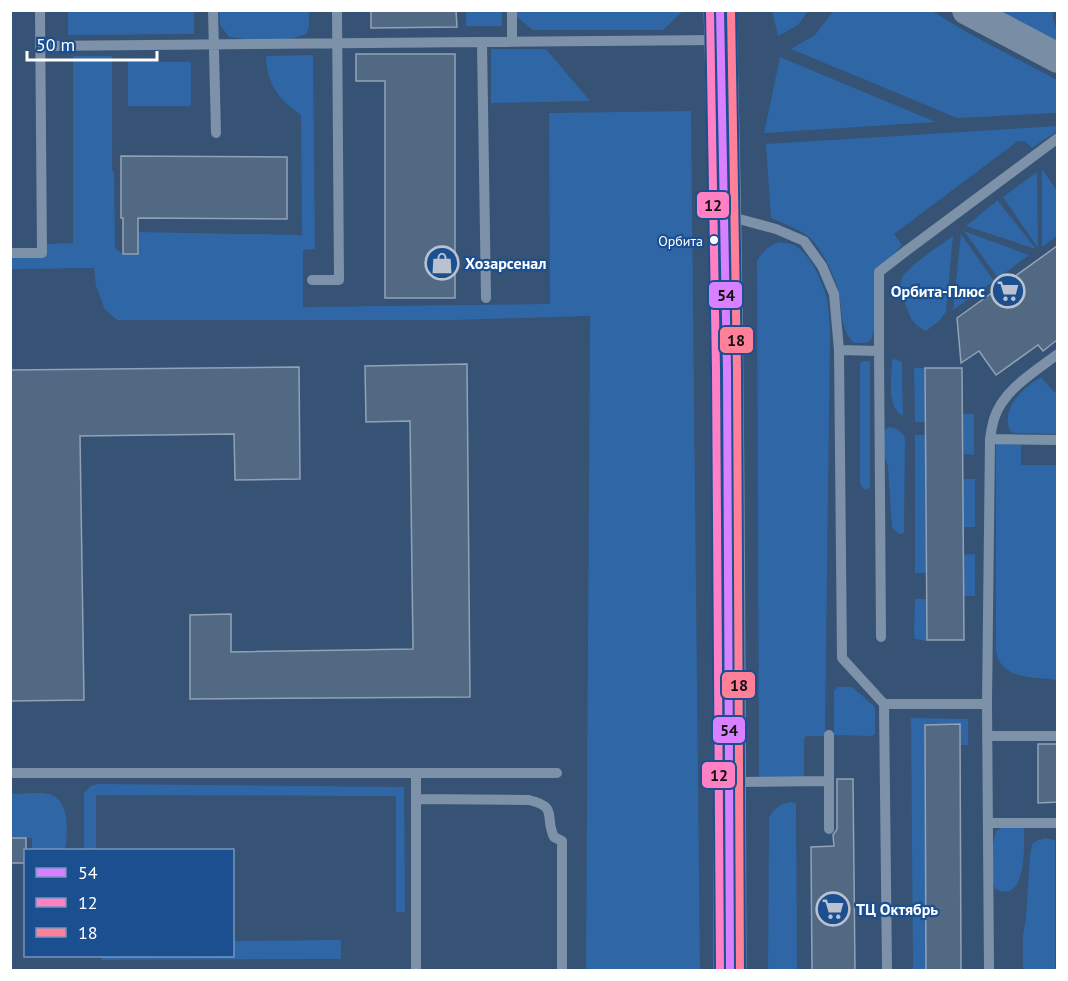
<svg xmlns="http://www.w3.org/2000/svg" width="1068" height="981" viewBox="0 0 1068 981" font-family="'PT Sans',sans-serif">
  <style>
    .green { fill: #2f66a5 }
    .building { fill: #526984; stroke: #92a2b6; stroke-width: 1.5 }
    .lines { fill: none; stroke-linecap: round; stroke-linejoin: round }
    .lane { stroke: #7d92a8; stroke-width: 10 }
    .secondary { stroke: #798da4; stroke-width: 30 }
    .primary { stroke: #7d8ea7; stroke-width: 33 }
    .bus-1-casing { stroke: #1b4f8f; stroke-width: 12 }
    .bus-2-casing { stroke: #1b4f8f; stroke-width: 12 }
    .bus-3-casing { stroke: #1b4f8f; stroke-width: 12 }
    .bus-1 { stroke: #d880ff; stroke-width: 8 }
    .bus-2 { stroke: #ff80c5; stroke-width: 8 }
    .bus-3 { stroke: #ff8098; stroke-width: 8 }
    .bus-dot { fill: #fff; stroke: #1b4f8f; stroke-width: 2 }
    .labels { text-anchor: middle; stroke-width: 4.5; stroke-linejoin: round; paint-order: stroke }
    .bus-label { font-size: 14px; fill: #fff; stroke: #1b4f8f; text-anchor: end }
    .poi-label { font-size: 16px; font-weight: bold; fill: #fff; stroke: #1b4f8f; text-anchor: start }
    .line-badge { stroke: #1b4f8f; stroke-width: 2 }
    .pale-badge-label { font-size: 16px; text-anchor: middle; font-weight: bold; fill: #111 }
  </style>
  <rect width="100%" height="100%" fill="#365274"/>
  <path class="green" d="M 834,10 L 932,11 L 970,34 L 1057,80 L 1057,113 L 957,118 L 791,49 L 815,35 Z
    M 68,11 L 194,11 L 194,34 L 68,35 Z
    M 219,11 L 309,11 L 309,27 L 306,34 C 287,43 249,40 229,37 L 220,25 Z
    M 466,11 L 502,11 L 502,26 L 466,26 Z
    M 516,11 L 683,11 L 663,30 L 533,30 L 517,17 Z
    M 772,11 L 772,10 L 808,11 L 798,25 L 778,36 Z
    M 983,11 L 1053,11 L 1053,18 L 1057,30 L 1057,44 Z
    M 491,49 L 546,49 L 590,101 L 491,103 Z
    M 313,55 L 315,249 L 303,250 L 303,307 L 550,304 L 549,113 L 691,111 L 700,970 L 586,970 L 590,316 L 454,320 L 117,320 L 105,310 L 96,286 L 94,268 L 11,269 L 10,256 L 46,256 L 46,244 L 73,243 L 73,56 L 112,56 L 112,171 L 114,171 L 115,248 L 123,254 L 138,254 L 138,232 L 302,235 L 301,115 C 278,99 267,84 266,56 Z
    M 780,57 L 936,122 L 764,133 Z
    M 128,62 L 191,62 L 191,106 L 128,106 Z
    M 1057,126 L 1057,131 L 1032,148 L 1025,141 L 1018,141 L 894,234 L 902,245 L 883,265 L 875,327 L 871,340 L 866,343 L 854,343 C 840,328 843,314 839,295 C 837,280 821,247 809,237 C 801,230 782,223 771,218 L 766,144 Z
    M 1042,169 L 1057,191 L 1057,236 L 1042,247 Z
    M 1037,172 L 1038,248 L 1003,197 Z
    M 998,200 L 998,201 L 1036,249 L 966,226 Z
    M 964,231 L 1029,255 L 998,278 Z
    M 961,234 L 994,281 L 953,310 Z
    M 953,236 L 946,312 L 939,321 L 926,331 C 911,323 912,320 906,306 C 903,298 898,287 902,278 C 907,267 942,244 953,236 Z
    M 779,242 C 785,243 792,243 797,247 C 811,256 822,281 826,296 C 829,307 829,319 830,330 L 825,736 L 807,736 L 804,738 L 804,775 L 802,777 L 759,777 L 757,261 C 763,251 768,246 779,242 Z
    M 895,359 L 902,362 L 902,367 L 903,416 C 886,408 892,376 892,360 Z
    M 865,361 L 869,361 L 870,363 L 870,485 L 869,488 L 866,490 L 862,487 L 860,483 L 860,364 L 861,362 Z
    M 914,368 L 925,368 L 925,422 L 915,422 Z
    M 1041,377 L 1054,392 L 1057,390 L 1057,434 L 1015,433 L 1010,431 C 1001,407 1022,389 1041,377 Z
    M 962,414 L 974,414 L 974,455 L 963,454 Z
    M 889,427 C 897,428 903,431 905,439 L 904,533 C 898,536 896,531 892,527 L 888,467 L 882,446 L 884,430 Z
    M 915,435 L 925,435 L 926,573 L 915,573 Z
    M 996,443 L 1021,445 L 1021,465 L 1057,465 L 1058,678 L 1056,680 C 1033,676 1003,681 996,652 Z
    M 963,479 L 975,479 L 975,527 L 963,527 Z
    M 975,554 L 975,596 L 964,596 L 963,555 Z
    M 915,599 L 926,599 L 927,641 L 915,639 L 914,632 Z
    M 838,687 L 852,687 L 875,707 L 875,734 L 872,736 L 834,735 L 834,690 Z
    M 911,718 L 968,719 L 968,745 L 961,745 L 960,725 L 925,725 L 926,970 L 913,970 Z
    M 98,784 L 404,787 L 405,912 L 396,912 L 396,796 L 96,795 L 96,850 L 84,850 L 84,793 L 91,786 Z
    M 11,794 C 23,794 37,792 49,794 C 70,799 68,833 65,849 L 32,849 L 32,838 L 11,838 Z
    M 790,802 L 796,803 L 797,970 L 768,970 L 769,818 C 774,808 779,805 790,802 Z
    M 1016,825 L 1024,829 C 1024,844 1026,885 1009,891 C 1004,893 1000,891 995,889 C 989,867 991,853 996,831 L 1004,826 Z
    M 1045,838 L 1055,840 L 1055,970 L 1023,970 L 1023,935 L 1026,917 L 1030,856 L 1032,844 L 1036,841 Z
    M 341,940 L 341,959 L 102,960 L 102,956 L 232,956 L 233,941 Z"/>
  <path class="building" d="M 371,10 L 456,10 L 457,27 L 371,28 Z
    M 356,54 L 455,54 L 455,298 L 385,298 L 385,81 L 356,81 Z
    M 121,156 L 287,157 L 287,219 L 138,218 L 138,254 L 123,254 L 123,218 L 121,218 Z
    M 1057,246 L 1057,340 L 1043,351 L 1038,345 L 996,375 L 979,351 L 961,363 L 957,318 Z
    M 467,364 L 470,697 L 190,699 L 190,615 L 231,614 L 231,652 L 413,649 L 410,421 L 366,422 L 365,366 Z
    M 299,367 L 300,479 L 235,480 L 234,434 L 80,436 L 84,700 L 10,701 L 10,370 Z
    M 925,368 L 962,368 L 964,640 L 927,640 Z
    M 960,724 L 961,970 L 926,970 L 925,725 Z
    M 1038,744 L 1058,744 L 1058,802 L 1038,803 Z
    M 837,779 L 853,779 L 855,970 L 812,970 L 811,847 L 834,846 L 833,835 L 837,829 Z
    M 10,838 L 26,838 L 26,863 L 10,863 Z"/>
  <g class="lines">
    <path class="lane" d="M 213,10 L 216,133
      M 512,10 L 512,42
      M 482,43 L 486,298
      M 40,46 L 718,40
      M 728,216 L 776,229 L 804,241 L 822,266 L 834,294 L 839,350
      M 10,253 L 42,253 L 40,10
      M 312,280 L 339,280 L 337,10
      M 879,351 L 881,637
      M 990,439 L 1058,440
      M 884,704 L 987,704
      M 987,736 L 1058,736
      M 10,773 L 557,773
      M 416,773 L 416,970
      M 733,782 L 829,781
      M 416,799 L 529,800 C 559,807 544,817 554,837 L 562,841 L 562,970
      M 988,823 L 1058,823
      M 829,829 L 829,735
      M 887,970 L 884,704 L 842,658 L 839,350 L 879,351 L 879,272 L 906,251 L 1058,138
      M 989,970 L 987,704 L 990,439 C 991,432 992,426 994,419 C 1003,390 1034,372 1058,354"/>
    <path class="secondary" d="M 967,10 L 1058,58"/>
    <path class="primary" d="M 720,10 C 729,330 729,651 730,970"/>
    <defs>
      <path id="bus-1" d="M 720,10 L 727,370 L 730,970"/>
      <path id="bus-2" d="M 710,10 L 716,370 L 720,970"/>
      <path id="bus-3" d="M 731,10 L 737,370 L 740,970"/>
    </defs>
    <use href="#bus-1" class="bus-1-casing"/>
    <use href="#bus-2" class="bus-2-casing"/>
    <use href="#bus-3" class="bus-3-casing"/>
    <use href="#bus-1" class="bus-1"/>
    <use href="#bus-2" class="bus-2"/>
    <use href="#bus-3" class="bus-3"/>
  </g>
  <defs>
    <symbol id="shop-ring" viewBox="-11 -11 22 22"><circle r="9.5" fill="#1b4f8f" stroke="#b9c2ce" stroke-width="1.5"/><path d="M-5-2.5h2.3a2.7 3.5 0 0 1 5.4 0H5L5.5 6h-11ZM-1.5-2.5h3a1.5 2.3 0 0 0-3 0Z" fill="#b9c2ce"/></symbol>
    <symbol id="supermarket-ring" viewBox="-11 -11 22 22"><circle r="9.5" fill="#1b4f8f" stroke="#b9c2ce" stroke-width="1.5"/><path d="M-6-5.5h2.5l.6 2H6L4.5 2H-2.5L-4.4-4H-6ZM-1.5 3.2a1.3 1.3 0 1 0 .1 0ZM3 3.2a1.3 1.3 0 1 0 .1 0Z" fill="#b9c2ce"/></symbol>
  </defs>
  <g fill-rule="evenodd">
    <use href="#shop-ring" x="423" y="244" width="38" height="38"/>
    <use href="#supermarket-ring" x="989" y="272" width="38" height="38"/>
    <use href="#supermarket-ring" x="814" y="890" width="38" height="38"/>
  </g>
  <circle class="bus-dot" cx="714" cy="240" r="5"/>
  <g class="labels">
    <g class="bus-label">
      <text x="703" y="246">Орбита</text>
    </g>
    <g class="poi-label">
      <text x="465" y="269">Хозарсенал</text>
      <text x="985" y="297" text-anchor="end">Орбита-Плюс</text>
      <text x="856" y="915">ТЦ Октябрь</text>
    </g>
  </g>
  <g class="line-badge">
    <rect x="696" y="191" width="34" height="28" rx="6" fill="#ff80c5"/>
    <rect x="708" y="281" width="35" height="28" rx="6" fill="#d880ff"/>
    <rect x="719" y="326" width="35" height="28" rx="6" fill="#ff8098"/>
    <rect x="721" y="671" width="35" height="28" rx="6" fill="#ff8098"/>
    <rect x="712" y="716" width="34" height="28" rx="6" fill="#d880ff"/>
    <rect x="701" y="761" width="35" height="28" rx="6" fill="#ff80c5"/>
  </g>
  <g class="pale-badge-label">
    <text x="713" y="211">12</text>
    <text x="726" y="301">54</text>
    <text x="736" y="346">18</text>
    <text x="739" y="691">18</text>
    <text x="729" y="736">54</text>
    <text x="719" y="781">12</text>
  </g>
  <rect width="1068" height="981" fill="none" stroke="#ffffff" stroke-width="24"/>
  <rect x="24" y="849" width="210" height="108" fill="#1b4f8f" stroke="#7695bc" stroke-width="1.5"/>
  <rect x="36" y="868" width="30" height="9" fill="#d880ff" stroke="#7695bc" stroke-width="1.5"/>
  <text x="78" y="879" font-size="18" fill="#ffffff">54</text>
  <rect x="36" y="898" width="30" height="9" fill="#ff80c5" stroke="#7695bc" stroke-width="1.5"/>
  <text x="78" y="909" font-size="18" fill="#ffffff">12</text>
  <rect x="36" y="928" width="30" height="9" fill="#ff8098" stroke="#7695bc" stroke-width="1.5"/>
  <text x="78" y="939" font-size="18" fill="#ffffff">18</text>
  <path d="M27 51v9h130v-9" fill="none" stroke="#ffffff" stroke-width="3"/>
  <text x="36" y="51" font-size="18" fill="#ffffff" stroke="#1b4f8f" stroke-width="4.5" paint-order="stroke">50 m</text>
</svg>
